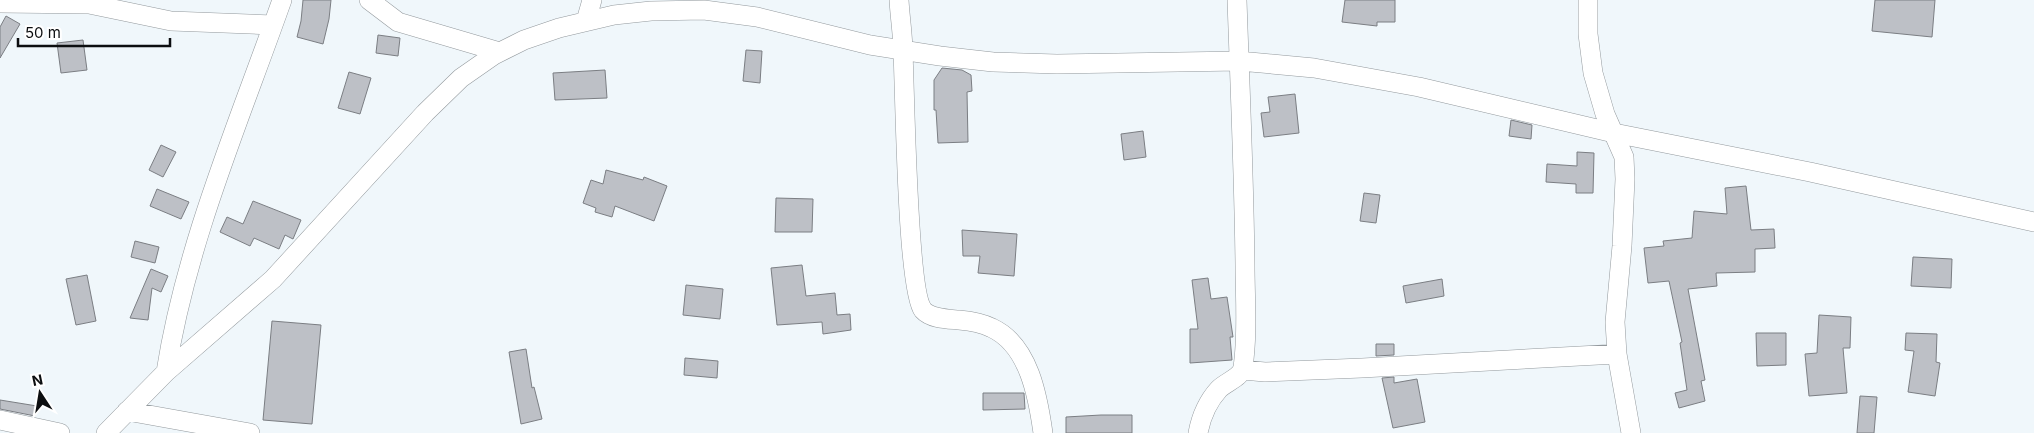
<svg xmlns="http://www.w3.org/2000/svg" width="2034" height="433" viewBox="0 0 2034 433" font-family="Inter,sans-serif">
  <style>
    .building { fill: #bdc0c6; stroke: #7b7e83 }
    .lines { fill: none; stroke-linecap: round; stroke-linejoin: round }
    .street-casing { stroke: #93999d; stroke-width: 20 }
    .street { stroke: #fff; stroke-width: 19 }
  </style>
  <rect width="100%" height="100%" fill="#f0f7fb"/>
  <path class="building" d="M 303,0 L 331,0 L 329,19 L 323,44 L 297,37 L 301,21 Z
    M 1345,0 L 1395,0 L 1395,22 L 1377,22 L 1377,26 L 1342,22 Z
    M 1875,0 L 1935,0 L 1932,37 L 1872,31 Z
    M 6,16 L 20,24 L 0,58 L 0,27 Z
    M 378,35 L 400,38 L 398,56 L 376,53 Z
    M 83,40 L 87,70 L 61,73 L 57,43 Z
    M 746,50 L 762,51 L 760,83 L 743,81 Z
    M 942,68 L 962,70 L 971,75 L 972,91 L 967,92 L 968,142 L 938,143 L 936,110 L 934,110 L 934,80 Z
    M 605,70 L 607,98 L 555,100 L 553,73 Z
    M 349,72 L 371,78 L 360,114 L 338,108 Z
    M 1295,94 L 1299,133 L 1264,137 L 1261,113 L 1270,112 L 1268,97 Z
    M 1511,120 L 1532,125 L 1531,139 L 1509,136 Z
    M 1143,131 L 1146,157 L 1124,160 L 1121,134 Z
    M 161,145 L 176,152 L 163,177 L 149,170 Z
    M 1577,152 L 1594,153 L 1593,193 L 1576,193 L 1576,184 L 1546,182 L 1547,164 L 1577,166 Z
    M 606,170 L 643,180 L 644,177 L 667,186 L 654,221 L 615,206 L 612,217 L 595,212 L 596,208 L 583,203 L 591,180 L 603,184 Z
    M 1746,186 L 1751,230 L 1774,229 L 1775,248 L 1755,249 L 1755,272 L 1716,273 L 1717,286 L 1688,289 L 1705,380 L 1701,381 L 1705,401 L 1679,408 L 1675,393 L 1687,390 L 1680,343 L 1682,342 L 1669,281 L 1648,283 L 1644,248 L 1664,246 L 1663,241 L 1692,238 L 1694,211 L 1727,214 L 1725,188 Z
    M 157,189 L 189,202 L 181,219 L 150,206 Z
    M 1364,193 L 1380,195 L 1376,223 L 1360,221 Z
    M 776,198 L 813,199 L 812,232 L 775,232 Z
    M 253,201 L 301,220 L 293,239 L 285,235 L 279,249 L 254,238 L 250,246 L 220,232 L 227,217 L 243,224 Z
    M 962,230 L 1017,234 L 1014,276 L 978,273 L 980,256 L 963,256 Z
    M 135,241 L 159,247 L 155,263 L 131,257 Z
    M 1913,257 L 1952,259 L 1951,288 L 1911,286 Z
    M 802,265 L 806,296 L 835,293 L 837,315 L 850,314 L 851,330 L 823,334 L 822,322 L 777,325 L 771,268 Z
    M 151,269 L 168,276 L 161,292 L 152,288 L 148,320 L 130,318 Z
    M 87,275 L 96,321 L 76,325 L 66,279 Z
    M 1208,278 L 1211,299 L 1227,297 L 1233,337 L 1230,337 L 1232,360 L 1190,363 L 1190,329 L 1198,329 L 1192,280 Z
    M 1442,279 L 1444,296 L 1406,303 L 1403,286 Z
    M 686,285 L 723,289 L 720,319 L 683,315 Z
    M 1819,315 L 1851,317 L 1850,348 L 1843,348 L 1847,393 L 1809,396 L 1805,354 L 1817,353 Z
    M 272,321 L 321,325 L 312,424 L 263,420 Z
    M 1756,333 L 1786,333 L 1786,365 L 1757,366 Z
    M 1906,333 L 1937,334 L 1936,362 L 1940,363 L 1935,396 L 1908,392 L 1914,351 L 1905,350 Z
    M 1376,344 L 1394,344 L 1394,355 L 1376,356 Z
    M 526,349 L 532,388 L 534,387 L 542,419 L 521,424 L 509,352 Z
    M 685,358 L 718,361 L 717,378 L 684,375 Z
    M 1394,377 L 1394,383 L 1417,379 L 1425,422 L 1393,428 L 1382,378 Z
    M 983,393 L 1024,393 L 1025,409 L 983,410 Z
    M 1860,396 L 1877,397 L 1874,433 L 1857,433 Z
    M 0,400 L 37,406 L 35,416 L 0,409 Z
    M 1101,415 L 1132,415 L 1132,433 L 1066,433 L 1066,417 Z"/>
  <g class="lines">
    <defs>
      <path id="street" d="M 369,0 L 398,22 L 500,52
        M 899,0 C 900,18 903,35 903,53 C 905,91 907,290 923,310 C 931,319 948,319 959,320 C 970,321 982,323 992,328 C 1029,345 1038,397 1043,433
        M 1588,0 L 1588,34 L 1593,73 L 1605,114 L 1624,157 L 1625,179 L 1622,246 L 1615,322 L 1617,354 L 1631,433
        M 0,3 L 89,4 L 171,21 L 273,25
        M 586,21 L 592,0
        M 1243,370 L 1265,372 L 1362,368 L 1617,354
        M 166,372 C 186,244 239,122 282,0
        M 127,411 L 250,433
        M 0,420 L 60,433
        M 106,433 L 166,372 L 273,279 L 425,113 L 461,78 L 494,55 L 524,40 L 559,28 L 614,15 L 651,11 L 704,10 L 757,17 L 870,45 L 940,56 L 993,62 L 1057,64 L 1239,61 L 1314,68 L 1419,87 L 1614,133 L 1810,172 L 2034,222
        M 1198,433 C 1201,417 1208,401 1219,389 C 1226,382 1242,377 1243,367 C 1248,334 1245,298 1245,265 C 1244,176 1240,88 1237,0"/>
    </defs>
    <use href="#street" class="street-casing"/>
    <use href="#street" class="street"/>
  </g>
  <g transform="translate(40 393) rotate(348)" stroke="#ffffff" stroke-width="4" paint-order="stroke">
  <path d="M0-4L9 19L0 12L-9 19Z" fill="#0c0e10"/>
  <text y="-8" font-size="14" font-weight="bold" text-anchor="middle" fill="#0c0e10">N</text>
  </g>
  <path d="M18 38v8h152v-8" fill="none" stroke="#0c0e10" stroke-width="2.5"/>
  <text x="25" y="38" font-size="15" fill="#0c0e10" stroke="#ffffff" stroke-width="4" paint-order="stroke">50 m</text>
</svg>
